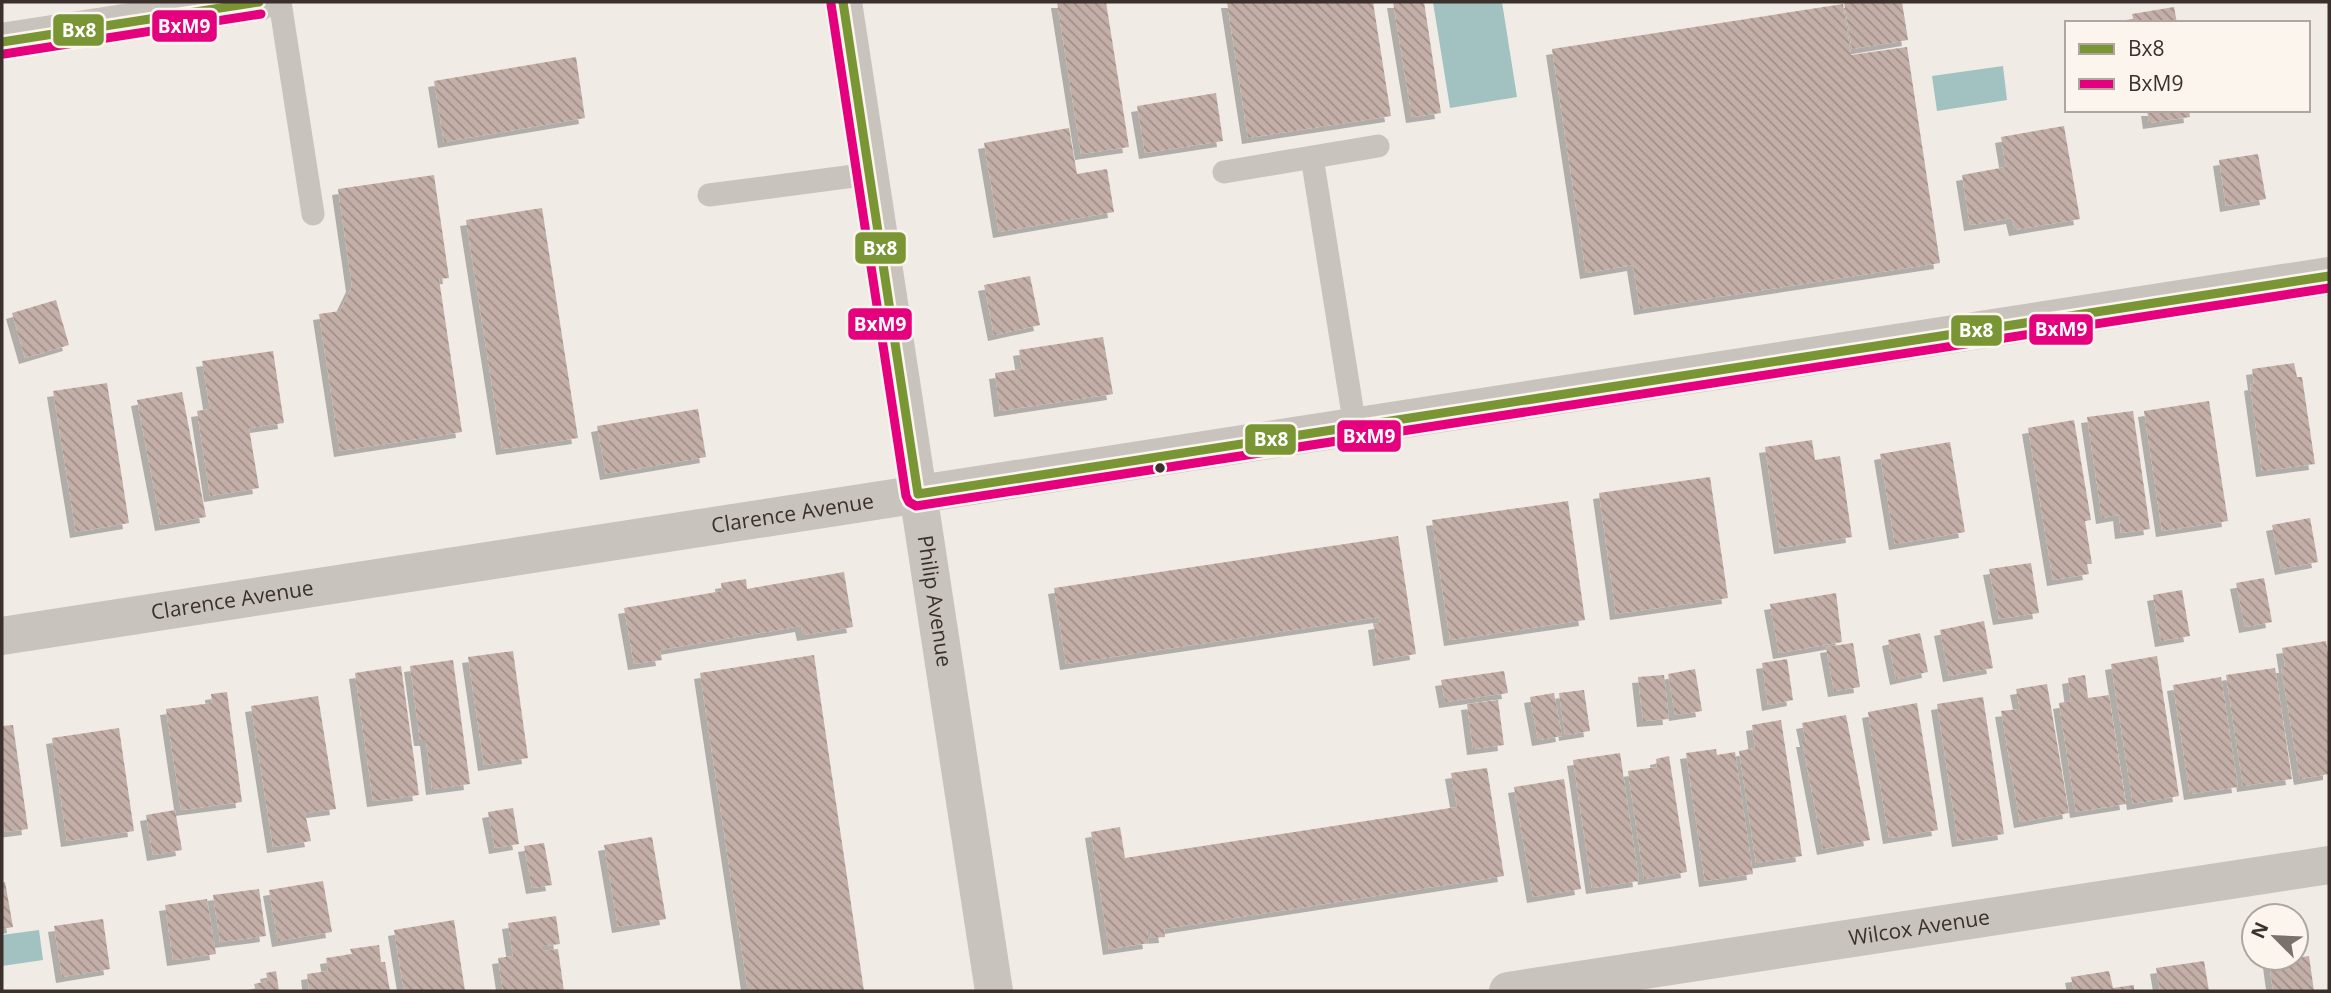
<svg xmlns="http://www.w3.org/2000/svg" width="2331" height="993" viewBox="0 0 2331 993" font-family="'Open Sans',sans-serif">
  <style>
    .water { fill: #a1c2c1 }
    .building { fill: url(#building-back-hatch); filter: url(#shadow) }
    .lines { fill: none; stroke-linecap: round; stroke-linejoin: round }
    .service { stroke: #c9c3be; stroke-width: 23 }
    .minor { stroke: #c9c3be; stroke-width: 38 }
    .bus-1-casing { stroke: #fbf5ee; stroke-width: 14 }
    .bus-2-casing { stroke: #fbf5ee; stroke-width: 14 }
    .bus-1 { stroke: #799534; stroke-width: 9 }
    .bus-2 { stroke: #e5007d; stroke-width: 9 }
    .bus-dot { fill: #3b302b; stroke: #fbf5ee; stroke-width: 2.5 }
    .labels { text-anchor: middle; stroke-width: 5; stroke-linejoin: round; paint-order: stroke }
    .street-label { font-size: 21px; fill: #3b302b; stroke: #fbf5ee }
    .line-badge { stroke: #fbf5ee; stroke-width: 2.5 }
    .badge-label { font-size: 19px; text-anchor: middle; font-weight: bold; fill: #fff }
  </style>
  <defs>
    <pattern id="building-back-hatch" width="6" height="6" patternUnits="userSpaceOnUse" patternTransform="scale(1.75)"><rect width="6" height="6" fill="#c3afa7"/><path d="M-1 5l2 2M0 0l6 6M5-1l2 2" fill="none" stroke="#a08f88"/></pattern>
    <filter id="shadow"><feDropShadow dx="-6" dy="6" stdDeviation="0" flood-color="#0004"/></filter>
  </defs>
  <rect width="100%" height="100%" fill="#f0ebe5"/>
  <path class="water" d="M 1433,2 L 1502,2 L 1517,97 L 1450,108 Z
    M 2003,66 L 2007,100 L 1937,111 L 1932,76 Z
    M 39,930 L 43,960 L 2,966 L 2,935 Z"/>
  <path class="building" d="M 1057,2 L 1106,2 L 1129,147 L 1081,154 Z
    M 1227,2 L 1373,2 L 1391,116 L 1248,138 Z
    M 1393,2 L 1424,2 L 1441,113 L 1412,117 Z
    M 1844,2 L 1902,2 L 1908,40 L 1852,49 Z
    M 1843,4 L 1851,55 L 1907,47 L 1940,263 L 1640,309 L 1633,265 L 1586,273 L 1552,49 Z
    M 2174,7 L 2177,23 L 2134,23 L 2132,14 Z
    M 576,57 L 585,118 L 444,142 L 434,81 Z
    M 1216,93 L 1223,141 L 1145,153 L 1137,106 Z
    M 2147,110 L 2189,110 L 2190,117 L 2149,123 Z
    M 2064,126 L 2080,219 L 2015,230 L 2012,218 L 1970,225 L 1962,175 L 2006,167 L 2001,137 Z
    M 1069,128 L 1077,174 L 1107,169 L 1114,212 L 999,232 L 984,143 Z
    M 2258,154 L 2266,199 L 2226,206 L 2219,160 Z
    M 434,175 L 449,278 L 439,279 L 462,432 L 340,451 L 319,314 L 340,311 L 352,286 L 338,189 Z
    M 542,208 L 578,438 L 502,449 L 466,220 Z
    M 1030,276 L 1040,325 L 994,335 L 984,285 Z
    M 56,300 L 69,345 L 25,358 L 12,313 Z
    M 1103,337 L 1113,394 L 1000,411 L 995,373 L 1022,369 L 1019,350 Z
    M 273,351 L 284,423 L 249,428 L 259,488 L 210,496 L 197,411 L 210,409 L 202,361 Z
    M 2294,363 L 2297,377 L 2302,377 L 2315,464 L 2262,471 L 2250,385 L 2254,384 L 2252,369 Z
    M 107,383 L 129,523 L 76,532 L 53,391 Z
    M 182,392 L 206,517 L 161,525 L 137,400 Z
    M 2209,401 L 2228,521 L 2162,531 L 2144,411 Z
    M 698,409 L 706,457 L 606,474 L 597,426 Z
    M 2133,411 L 2150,529 L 2121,533 L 2119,515 L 2102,518 L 2087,417 Z
    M 2074,420 L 2091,520 L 2085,521 L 2092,564 L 2087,564 L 2089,574 L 2053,580 L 2028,428 Z
    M 1812,440 L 1815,460 L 1840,456 L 1852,537 L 1780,548 L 1765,447 Z
    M 1950,442 L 1965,532 L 1895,544 L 1880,454 Z
    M 1710,477 L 1728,598 L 1616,614 L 1599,493 Z
    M 1568,501 L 1585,620 L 1450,640 L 1432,520 Z
    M 2310,518 L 2318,562 L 2281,569 L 2272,525 Z
    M 1398,536 L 1416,654 L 1379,660 L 1374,624 L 1380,623 L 1379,617 L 1066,664 L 1054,588 Z
    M 2031,563 L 2039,613 L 1999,619 L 1989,569 Z
    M 844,572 L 853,627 L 803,635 L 801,626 L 660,650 L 662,660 L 634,664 L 624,608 L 722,591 L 721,583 L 746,579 L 747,589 Z
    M 2264,578 L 2272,622 L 2245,627 L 2236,583 Z
    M 2182,590 L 2190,636 L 2161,641 L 2153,595 Z
    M 1836,593 L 1842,642 L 1779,653 L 1770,604 Z
    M 1984,621 L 1993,668 L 1949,676 L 1940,630 Z
    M 1920,633 L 1928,672 L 1896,679 L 1888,640 Z
    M 2326,641 L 2329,659 L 2329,774 L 2300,779 L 2281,667 L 2285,667 L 2282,648 Z
    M 1853,643 L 1860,687 L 1834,691 L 1826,647 Z
    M 513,651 L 528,758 L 484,765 L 468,657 Z
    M 814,655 L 864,991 L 748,991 L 700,673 Z
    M 2157,656 L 2179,796 L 2133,804 L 2111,664 Z
    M 1787,659 L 1793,700 L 1768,705 L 1762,663 Z
    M 453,660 L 470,784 L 432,789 L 426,740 L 420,740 L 410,666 Z
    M 401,666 L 419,795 L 373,801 L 355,673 Z
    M 2275,668 L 2292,779 L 2243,786 L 2226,675 Z
    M 1695,669 L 1702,711 L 1675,715 L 1668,674 Z
    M 1504,671 L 1508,693 L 1445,702 L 1441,680 Z
    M 1664,675 L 1669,719 L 1643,721 L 1638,677 Z
    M 2085,675 L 2088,698 L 2109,695 L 2126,804 L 2076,812 L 2059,703 L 2071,701 L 2068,678 Z
    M 2221,677 L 2238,787 L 2190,794 L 2173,685 Z
    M 2047,684 L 2069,813 L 2020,822 L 2001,711 L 2020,709 L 2016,689 Z
    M 1584,690 L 1590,731 L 1565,735 L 1559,693 Z
    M 227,692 L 242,802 L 181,810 L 166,709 L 212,703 L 211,694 Z
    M 1554,693 L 1562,736 L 1538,740 L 1530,697 Z
    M 318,696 L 336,809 L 305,813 L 311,841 L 273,847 L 251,706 Z
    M 1983,697 L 2004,834 L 1958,841 L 1937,704 Z
    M 1498,700 L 1504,745 L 1473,749 L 1467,704 Z
    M 1917,703 L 1938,830 L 1889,838 L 1868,712 Z
    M 1846,715 L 1870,840 L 1823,849 L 1802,741 L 1806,741 L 1802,723 Z
    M 1781,720 L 1802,856 L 1756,863 L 1739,751 L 1755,748 L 1752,725 Z
    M 13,725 L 28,829 L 5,832 L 2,814 L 2,726 Z
    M 119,728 L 134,831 L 67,841 L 52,738 Z
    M 1716,749 L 1717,755 L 1735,752 L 1753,874 L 1705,881 L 1686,753 Z
    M 1620,753 L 1639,881 L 1592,888 L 1573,760 Z
    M 1669,756 L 1687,872 L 1644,879 L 1628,771 L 1657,767 L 1656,759 Z
    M 1487,768 L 1504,876 L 1164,929 L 1165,937 L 1151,938 L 1150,931 L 1147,931 L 1149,943 L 1109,949 L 1091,832 L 1120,827 L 1125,858 L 1457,807 L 1451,773 Z
    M 1564,779 L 1581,889 L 1533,897 L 1514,787 Z
    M 513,808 L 519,844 L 495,848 L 488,812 Z
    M 175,810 L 182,850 L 153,855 L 146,815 Z
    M 652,837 L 666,919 L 618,927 L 604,845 Z
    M 544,843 L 552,885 L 532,888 L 524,846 Z
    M 323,881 L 332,932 L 278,941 L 269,890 Z
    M 2,882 L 5,882 L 13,927 L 2,929 Z
    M 259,889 L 266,936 L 220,942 L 213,895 Z
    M 207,899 L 216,954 L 173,960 L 165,905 Z
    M 556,916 L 560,944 L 543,946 L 543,951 L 558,949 L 564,991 L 503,991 L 498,958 L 513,956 L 508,923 Z
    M 103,919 L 110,969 L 62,977 L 54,926 Z
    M 454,920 L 465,991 L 404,991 L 394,930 Z
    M 379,945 L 381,962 L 385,962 L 390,991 L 309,991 L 307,974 L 328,971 L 326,958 L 352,954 L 350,949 Z
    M 2309,956 L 2314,991 L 2273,991 L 2269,962 Z
    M 2204,961 L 2209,991 L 2160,991 L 2156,968 Z
    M 276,971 L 279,991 L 256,991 L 254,984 L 268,981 L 266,973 Z
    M 2109,971 L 2113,988 L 2134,985 L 2134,991 L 2074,991 L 2071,977 Z"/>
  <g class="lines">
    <path class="service" d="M 280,2 L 313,214
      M 1312,157 L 1355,427
      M 1224,172 L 1378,146
      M 709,195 L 869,174"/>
    <g class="minor">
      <path id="s1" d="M 843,2 L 994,991"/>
      <path d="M 2,42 L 259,2"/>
      <path id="s2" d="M 2,636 L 2329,276"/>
      <path id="s3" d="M 1508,991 L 2329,865"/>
    </g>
    <defs>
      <path id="bus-1" d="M 843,2 L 918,494
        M 2,42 L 259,2
        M 918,494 L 2329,276"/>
      <path id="bus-2" d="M 831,4 L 906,496 L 909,502 L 916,506 L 2329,288
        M 4,54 L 261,14"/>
    </defs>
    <use href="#bus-1" class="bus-1-casing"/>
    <use href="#bus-2" class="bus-2-casing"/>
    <use href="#bus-1" class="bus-1"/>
    <use href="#bus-2" class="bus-2"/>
  </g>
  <circle class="bus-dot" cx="1160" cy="468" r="6"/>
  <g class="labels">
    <g class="street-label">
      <text dy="7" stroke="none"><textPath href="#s2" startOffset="800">Clarence Avenue</textPath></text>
      <text dy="7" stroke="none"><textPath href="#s2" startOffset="233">Clarence Avenue</textPath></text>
      <text dy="7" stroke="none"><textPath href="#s1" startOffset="606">Philip Avenue</textPath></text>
      <text dy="7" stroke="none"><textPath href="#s3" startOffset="416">Wilcox Avenue</textPath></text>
    </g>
  </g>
  <g class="line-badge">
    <rect x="151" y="9" width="67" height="34" rx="7" fill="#e5007d"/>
    <rect x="52" y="13" width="53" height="34" rx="7" fill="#799534"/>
    <rect x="854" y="231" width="53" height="34" rx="7" fill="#799534"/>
    <rect x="847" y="307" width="66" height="34" rx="7" fill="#e5007d"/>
    <rect x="2028" y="313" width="66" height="33" rx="7" fill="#e5007d"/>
    <rect x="1950" y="314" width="53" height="33" rx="7" fill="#799534"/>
    <rect x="1336" y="419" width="66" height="34" rx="7" fill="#e5007d"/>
    <rect x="1244" y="423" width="53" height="33" rx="7" fill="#799534"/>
  </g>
  <g class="badge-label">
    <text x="184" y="33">BxM9</text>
    <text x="79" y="37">Bx8</text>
    <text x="880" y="255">Bx8</text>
    <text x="880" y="331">BxM9</text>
    <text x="2061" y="336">BxM9</text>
    <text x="1976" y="337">Bx8</text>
    <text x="1369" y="443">BxM9</text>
    <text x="1271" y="446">Bx8</text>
  </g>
  <rect width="2331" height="993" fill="none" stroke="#3b302b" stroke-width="7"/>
  <rect x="2065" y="21" width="245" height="91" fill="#fbf5ee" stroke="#aea6a0" stroke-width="2"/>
  <rect x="2079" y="44" width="35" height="10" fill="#799534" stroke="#aea6a0" stroke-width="2"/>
  <text x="2128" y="56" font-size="21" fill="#3b302b">Bx8</text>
  <rect x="2079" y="79" width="35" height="10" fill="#e5007d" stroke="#aea6a0" stroke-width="2"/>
  <text x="2128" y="91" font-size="21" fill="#3b302b">BxM9</text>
  <g transform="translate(2275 937) rotate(294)"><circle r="33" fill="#fbf5ee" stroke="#aea6a0" stroke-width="2"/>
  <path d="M0-5L12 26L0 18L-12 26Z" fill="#7a716c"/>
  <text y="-10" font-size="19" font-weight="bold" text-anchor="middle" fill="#3b302b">N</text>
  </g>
</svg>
